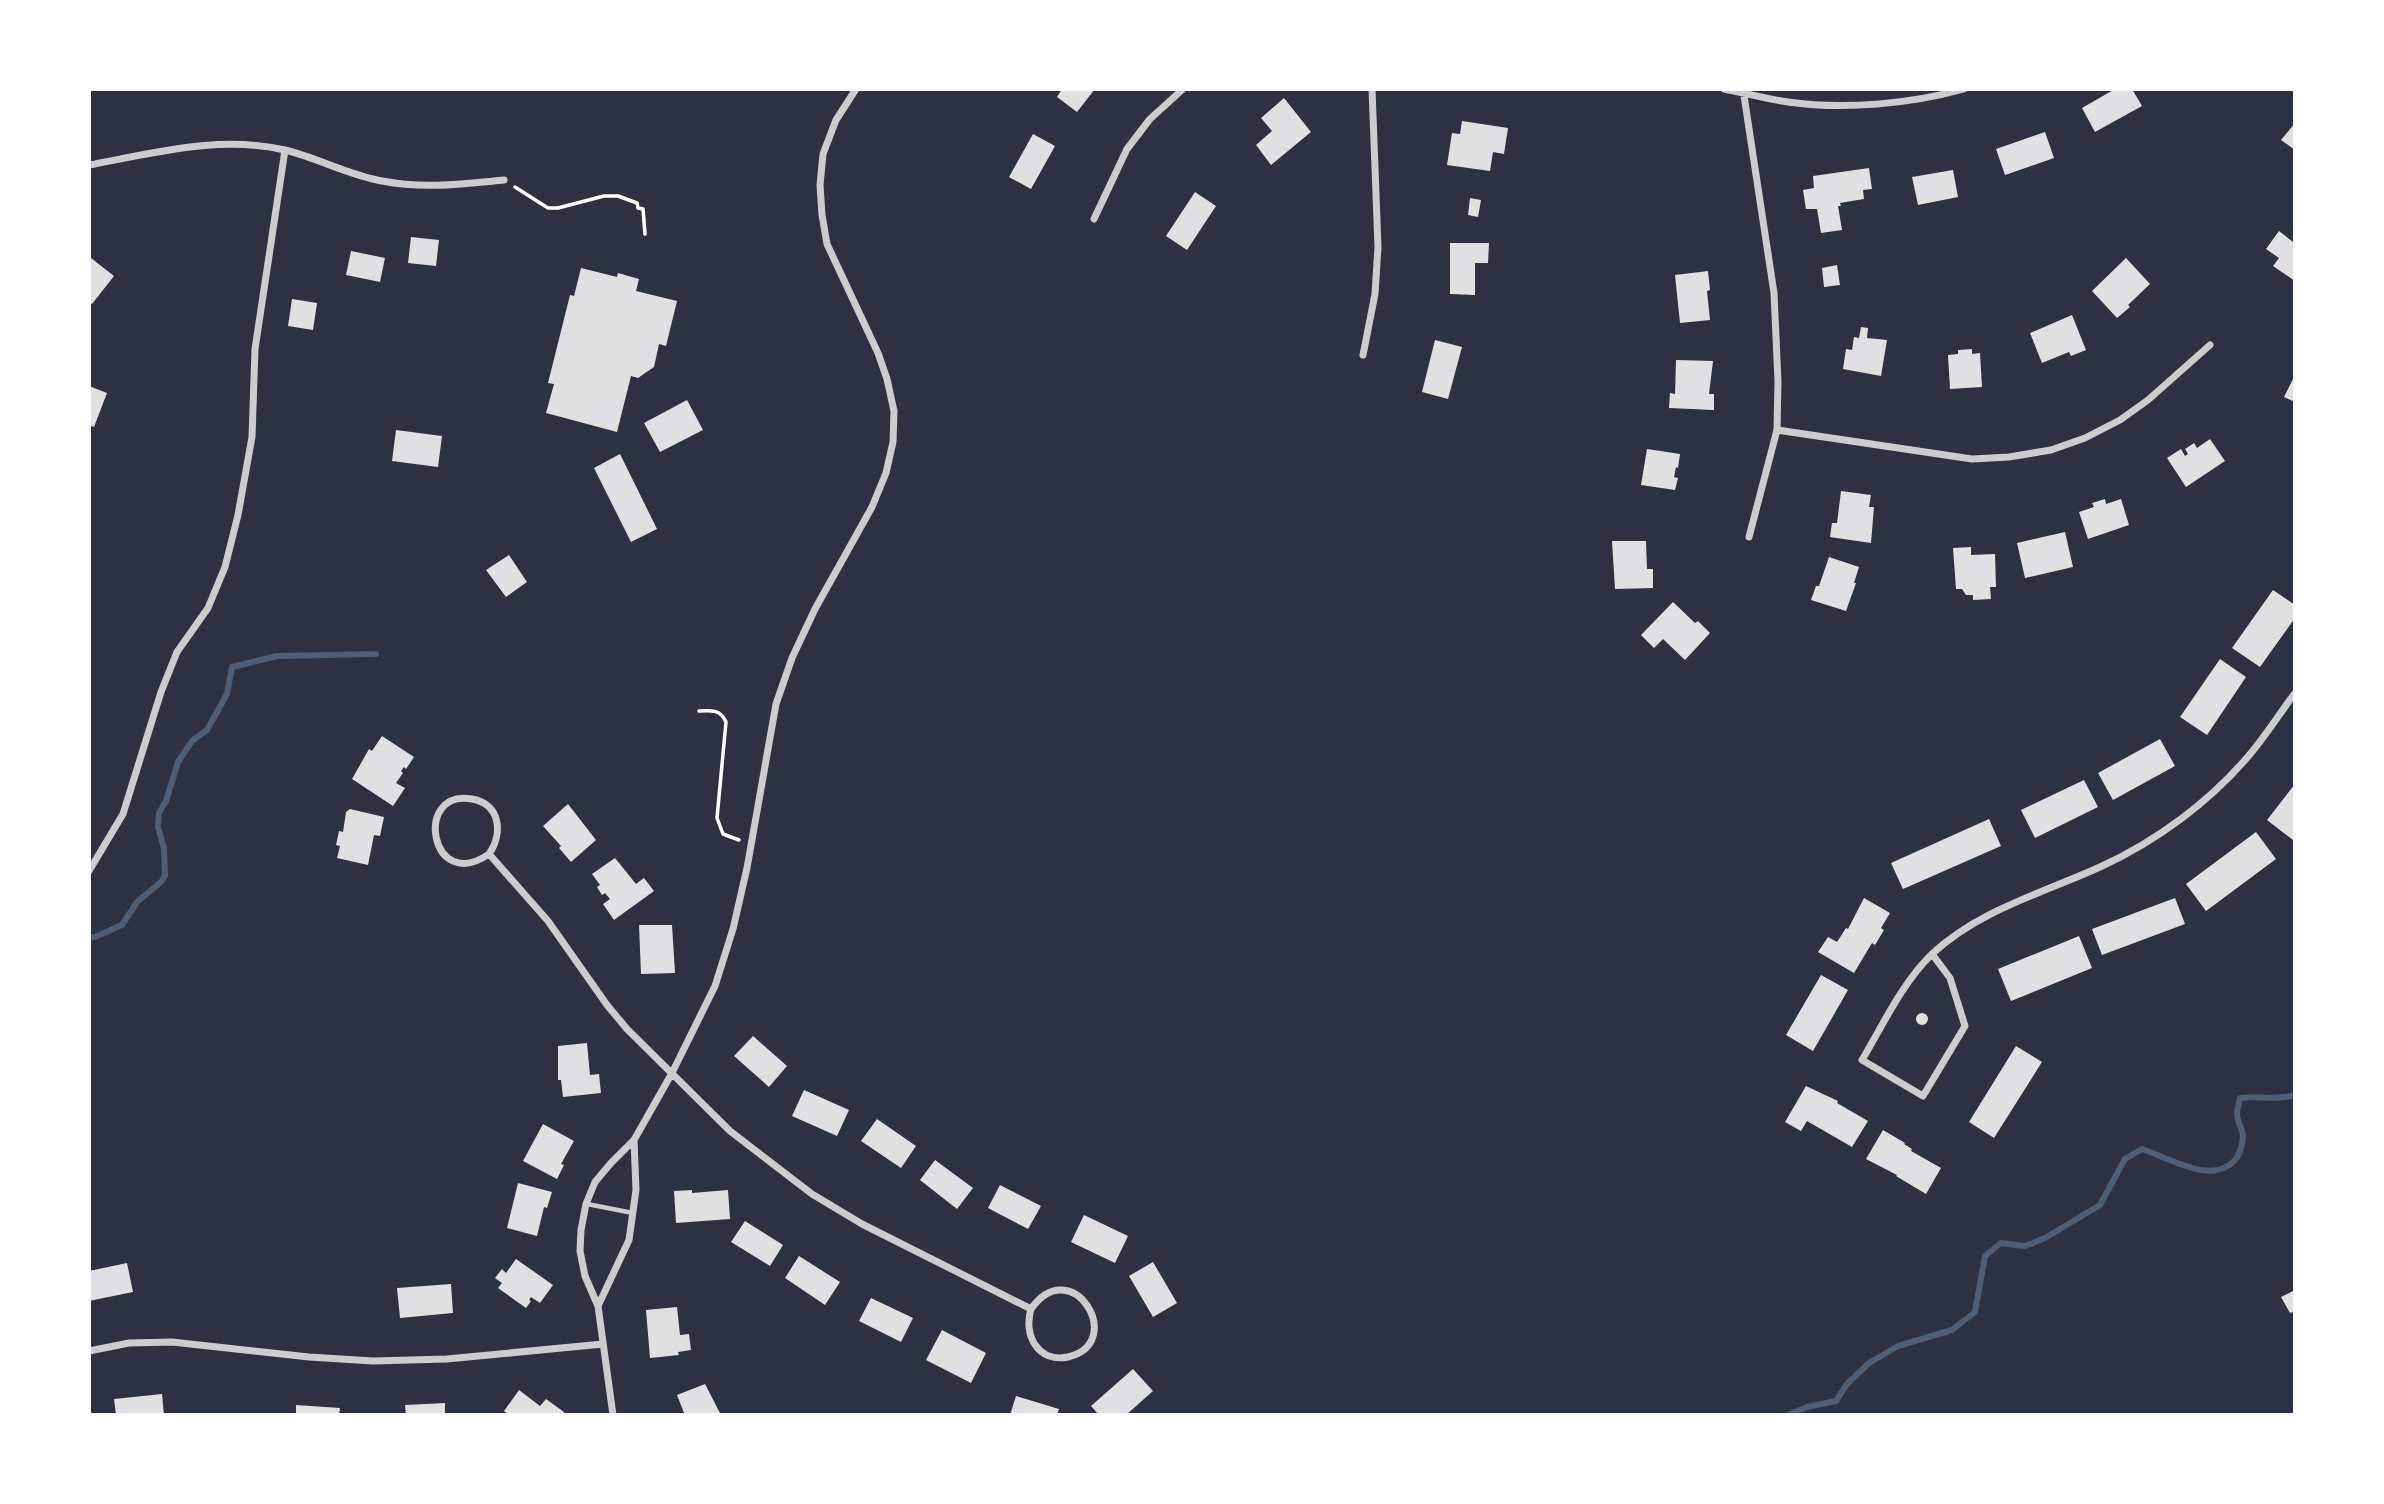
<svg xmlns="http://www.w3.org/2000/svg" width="2384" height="1504" viewBox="0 0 2384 1504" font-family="Quicksand,sans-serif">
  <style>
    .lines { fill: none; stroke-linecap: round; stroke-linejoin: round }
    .stream { stroke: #4f5d75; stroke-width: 6 }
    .building { fill: #e0e0e3 }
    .path { stroke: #fff; stroke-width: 3.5 }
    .service { stroke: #caccd0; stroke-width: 4.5 }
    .minor { stroke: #caccd0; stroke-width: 7 }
  </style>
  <rect width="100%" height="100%" fill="#2d3142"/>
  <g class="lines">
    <path class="stream" d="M 89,937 L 95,937 L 122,925 L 137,902 L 162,881 L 165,875 L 164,848 L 158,827 L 159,813 L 166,801 L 178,762 L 192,741 L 207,730 L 227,694 L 232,667 L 277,656 L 376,654
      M 1788,1415 L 1807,1407 L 1836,1401 L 1847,1384 L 1869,1363 L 1898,1346 L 1952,1330 L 1975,1312 L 1985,1256 L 2001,1243 L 2025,1246 L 2045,1238 L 2100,1205 L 2125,1159 L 2142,1149 C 2169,1158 2211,1185 2234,1161 C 2240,1155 2243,1143 2243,1135 C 2242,1128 2237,1121 2237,1114 C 2237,1109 2239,1103 2240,1098 C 2260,1095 2276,1101 2295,1095"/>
  </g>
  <path class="building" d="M 1062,89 L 1095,89 L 1077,112 L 1057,97 Z
    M 2115,89 L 2132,89 L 2142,106 L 2095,132 L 2082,108 Z
    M 1284,98 L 1311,132 L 1271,165 L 1256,145 L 1272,131 L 1261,118 Z
    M 1462,121 L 1508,128 L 1504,154 L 1493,152 L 1490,171 L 1447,165 L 1452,133 L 1460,134 Z
    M 2295,123 L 2295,150 L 2281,140 Z
    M 2045,132 L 2054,158 L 2005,175 L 1996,149 Z
    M 1033,134 L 1055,146 L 1031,189 L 1009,177 Z
    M 1869,168 L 1872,189 L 1863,190 L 1864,199 L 1840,203 L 1841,206 L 1838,206 L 1842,230 L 1821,233 L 1817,209 L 1806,209 L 1803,190 L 1814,188 L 1813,176 Z
    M 1953,170 L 1958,197 L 1918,205 L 1912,177 Z
    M 1195,192 L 1216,206 L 1187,250 L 1166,236 Z
    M 1470,198 L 1481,200 L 1478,217 L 1468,215 Z
    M 2279,231 L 2293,242 L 2295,240 L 2295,281 L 2273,266 L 2279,258 L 2266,249 Z
    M 411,237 L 439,240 L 436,266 L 408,263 Z
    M 1450,243 L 1489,243 L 1488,263 L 1475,263 L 1475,295 L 1450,294 Z
    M 351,251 L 385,258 L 380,282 L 346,275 Z
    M 91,258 L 114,276 L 92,304 L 89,302 Z
    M 2126,258 L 2150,284 L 2128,305 L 2130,307 L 2117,318 L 2092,291 Z
    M 1837,265 L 1840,285 L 1824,287 L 1822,268 Z
    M 581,268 L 617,277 L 618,273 L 639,279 L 636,291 L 677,301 L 666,346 L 659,344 L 654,367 L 638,378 L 631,376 L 617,432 L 546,413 L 554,384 L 548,383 L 570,295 L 574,296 Z
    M 1708,271 L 1710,290 L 1707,291 L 1710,320 L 1680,323 L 1675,275 Z
    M 292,299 L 317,303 L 313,330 L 288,326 Z
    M 2072,315 L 2086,350 L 2071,356 L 2069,352 L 2042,363 L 2030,333 Z
    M 1861,327 L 1868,328 L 1867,338 L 1887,340 L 1881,376 L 1843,369 L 1846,349 L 1852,350 L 1854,337 L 1859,338 Z
    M 1435,340 L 1462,347 L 1448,399 L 1422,392 Z
    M 1972,349 L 1972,354 L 1980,353 L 1982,387 L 1950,389 L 1948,355 L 1958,354 L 1958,350 Z
    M 1676,360 L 1713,361 L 1709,394 L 1714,394 L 1714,410 L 1669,408 L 1670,393 L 1675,394 Z
    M 2295,375 L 2295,402 L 2284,397 Z
    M 89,386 L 107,393 L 94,427 L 89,425 Z
    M 687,400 L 703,430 L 660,452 L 644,423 Z
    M 396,430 L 442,436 L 438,467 L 392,461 Z
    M 2210,439 L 2225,461 L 2186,487 L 2167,458 L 2181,449 L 2185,456 L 2188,454 L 2185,449 L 2194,443 L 2197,448 Z
    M 1647,449 L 1680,454 L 1678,468 L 1676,467 L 1674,477 L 1678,478 L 1675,490 L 1641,485 Z
    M 620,454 L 657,529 L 631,542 L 594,468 Z
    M 1841,491 L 1871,495 L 1869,507 L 1874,507 L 1871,543 L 1830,537 L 1832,523 L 1837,523 Z
    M 2105,499 L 2106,504 L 2121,499 L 2129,525 L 2088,539 L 2079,512 L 2094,507 L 2092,503 Z
    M 2065,532 L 2073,567 L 2025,578 L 2017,543 Z
    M 1612,541 L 1646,541 L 1647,569 L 1653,569 L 1653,588 L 1615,589 Z
    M 1971,547 L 1971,555 L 1995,554 L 1996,587 L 1990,587 L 1991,599 L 1973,600 L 1973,595 L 1966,595 L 1962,589 L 1956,589 L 1953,548 Z
    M 509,555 L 527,582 L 506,597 L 486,570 Z
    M 1829,557 L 1859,567 L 1854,583 L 1856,583 L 1846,611 L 1811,600 L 1816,586 L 1819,586 Z
    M 2273,590 L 2295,605 L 2295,618 L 2260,667 L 2232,648 Z
    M 1673,602 L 1695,623 L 1698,621 L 1710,633 L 1685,660 L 1663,639 L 1654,648 L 1641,635 Z
    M 2220,659 L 2246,677 L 2207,735 L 2180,717 Z
    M 382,736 L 414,757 L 406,769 L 404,767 L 401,771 L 403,773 L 396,783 L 405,788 L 393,806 L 352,779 L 369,749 L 372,751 Z
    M 2160,739 L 2175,766 L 2113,800 L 2098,773 Z
    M 2084,780 L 2098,807 L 2035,838 L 2021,810 Z
    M 2295,784 L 2295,837 L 2293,840 L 2267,820 Z
    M 568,804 L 596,840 L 571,862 L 559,848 L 561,846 L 543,826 Z
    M 350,809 L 384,817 L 380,836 L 374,835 L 368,865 L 337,858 L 340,846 L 336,845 L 339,831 L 343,832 L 346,812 Z
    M 1989,819 L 2001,846 L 1903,889 L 1891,863 Z
    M 2256,832 L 2276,859 L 2206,911 L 2186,884 Z
    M 615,858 L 636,884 L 644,878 L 654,891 L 614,920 L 603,904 L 610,899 L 605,893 L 602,895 L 597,887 L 600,885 L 592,874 Z
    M 1864,898 L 1890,913 L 1881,928 L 1884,930 L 1875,945 L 1872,943 L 1854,973 L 1818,952 L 1828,937 L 1837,942 L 1846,928 L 1848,929 Z
    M 2175,898 L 2185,924 L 2102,955 L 2092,929 Z
    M 639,925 L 672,925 L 675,973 L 641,974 Z
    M 2079,936 L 2092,968 L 2011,1001 L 1998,969 Z
    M 1821,975 L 1848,990 L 1813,1051 L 1786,1035 Z
    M1916 1019a6 6 0 1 1 12 0a6 6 0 1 1-12 0Z
    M 753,1036 L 787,1066 L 769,1087 L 734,1056 Z
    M 587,1043 L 590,1075 L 599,1074 L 601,1093 L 563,1097 L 561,1080 L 558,1080 L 558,1046 Z
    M 2016,1046 L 2042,1062 L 1994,1138 L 1969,1122 Z
    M 1806,1086 L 1838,1101 L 1837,1103 L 1868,1121 L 1852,1147 L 1807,1121 L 1801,1131 L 1785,1122 Z
    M 804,1090 L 849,1110 L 837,1136 L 792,1116 Z
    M 877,1119 L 916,1146 L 901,1168 L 861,1141 Z
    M 543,1124 L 574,1141 L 561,1164 L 564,1165 L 557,1179 L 523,1161 Z
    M 1883,1130 L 1905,1143 L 1904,1144 L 1912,1149 L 1911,1151 L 1941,1168 L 1926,1194 L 1896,1176 L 1897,1175 L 1866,1159 Z
    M 935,1160 L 973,1188 L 957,1209 L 920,1180 Z
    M 518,1183 L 552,1192 L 547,1208 L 544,1207 L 537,1236 L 507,1228 Z
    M 1000,1185 L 1041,1206 L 1028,1229 L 988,1208 Z
    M 692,1190 L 692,1193 L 728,1190 L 730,1219 L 676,1223 L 674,1191 Z
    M 1084,1215 L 1128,1236 L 1115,1263 L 1071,1242 Z
    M 745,1221 L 783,1245 L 770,1266 L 731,1242 Z
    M 799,1256 L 840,1282 L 825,1305 L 785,1278 Z
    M 516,1259 L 553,1285 L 540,1303 L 531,1297 L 529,1300 L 531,1301 L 526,1308 L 498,1288 L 502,1283 L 495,1278 L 502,1269 L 506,1273 Z
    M 1153,1262 L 1177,1303 L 1153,1317 L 1129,1276 Z
    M 127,1263 L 133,1292 L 89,1301 L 89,1271 Z
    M 451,1284 L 453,1313 L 400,1318 L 397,1288 Z
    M 2295,1290 L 2295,1317 L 2292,1312 L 2290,1313 L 2281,1297 Z
    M 871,1298 L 913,1318 L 901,1342 L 859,1321 Z
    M 677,1307 L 680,1335 L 689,1334 L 691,1350 L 678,1352 L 679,1355 L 650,1358 L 646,1310 Z
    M 942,1330 L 986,1353 L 971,1383 L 926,1360 Z
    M 1133,1369 L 1153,1391 L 1126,1415 L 1099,1415 L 1091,1406 Z
    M 705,1384 L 721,1415 L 684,1413 L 677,1395 Z
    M 519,1390 L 540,1406 L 546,1399 L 564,1412 L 562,1415 L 509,1415 L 504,1411 Z
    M 162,1394 L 164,1415 L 116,1415 L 114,1399 Z
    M 1016,1396 L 1059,1409 L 1057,1415 L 1010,1415 Z
    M 445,1403 L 445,1415 L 406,1415 L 405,1405 Z
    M 296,1405 L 340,1408 L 339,1415 L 296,1415 Z"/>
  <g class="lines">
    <path class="path" d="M 515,187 L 548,208 L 558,208 L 604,196 L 618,196 L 637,203 L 638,208 L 643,209 L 645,234
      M 699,711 C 712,710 721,710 726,722 L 717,818 L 723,834 L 739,840"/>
    <path class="service" d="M 587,1204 L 633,1213"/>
    <path class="minor" d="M 1724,89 C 1745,93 1766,99 1788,102 C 1844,110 1910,104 1964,89
      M 1743,89 L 1774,293 L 1778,381 L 1777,430 L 1749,537
      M 89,165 C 154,153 220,135 285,150 C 318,158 348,175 382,181 C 424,189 462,184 504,180
      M 1094,219 L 1127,149 L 1150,119 L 1183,89
      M 1363,355 L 1375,294 L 1378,247 L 1372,89
      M 1777,430 L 1972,459 L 2009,457 L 2051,450 L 2085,438 L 2120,420 L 2148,400 L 2210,345
      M 489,854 C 430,895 413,788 472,799 C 501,804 503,834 489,854 L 548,921 L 607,1005 L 627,1029 L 730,1131 L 812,1194 L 862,1224 L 1031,1309 C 1072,1251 1128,1343 1068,1357 C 1038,1363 1023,1335 1031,1309
      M 89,871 L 123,814 L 161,692 L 177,652 L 208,608 L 225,567 L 238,515 L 252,437 L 255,349 L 285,150
      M 1932,954 L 1950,978 L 1965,1026 L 1923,1096 L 1862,1060 C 1883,1025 1902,983 1932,954 C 1979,910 2043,893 2100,867 C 2157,841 2211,801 2251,753 C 2267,734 2280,713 2295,693
      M 598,1306 L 629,1240 L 636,1190 L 634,1140
      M 89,1351 L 129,1343 L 172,1342 L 309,1357 L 373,1361 L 447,1359 L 603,1344
      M 613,1415 L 598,1306 L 585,1276 L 580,1251 L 581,1230 L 586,1204 L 595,1182 L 611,1163 L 634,1140 L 672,1073 L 715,986 L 733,929 L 747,868 L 776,704 L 792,658 L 815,609 L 872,507 L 886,473 L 893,442 L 894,411 L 887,379 L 878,353 L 827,244 L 822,215 L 820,185 L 823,154 L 836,120 L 856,89"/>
  </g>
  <rect width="2384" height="1504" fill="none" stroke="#ffffff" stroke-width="182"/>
</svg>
